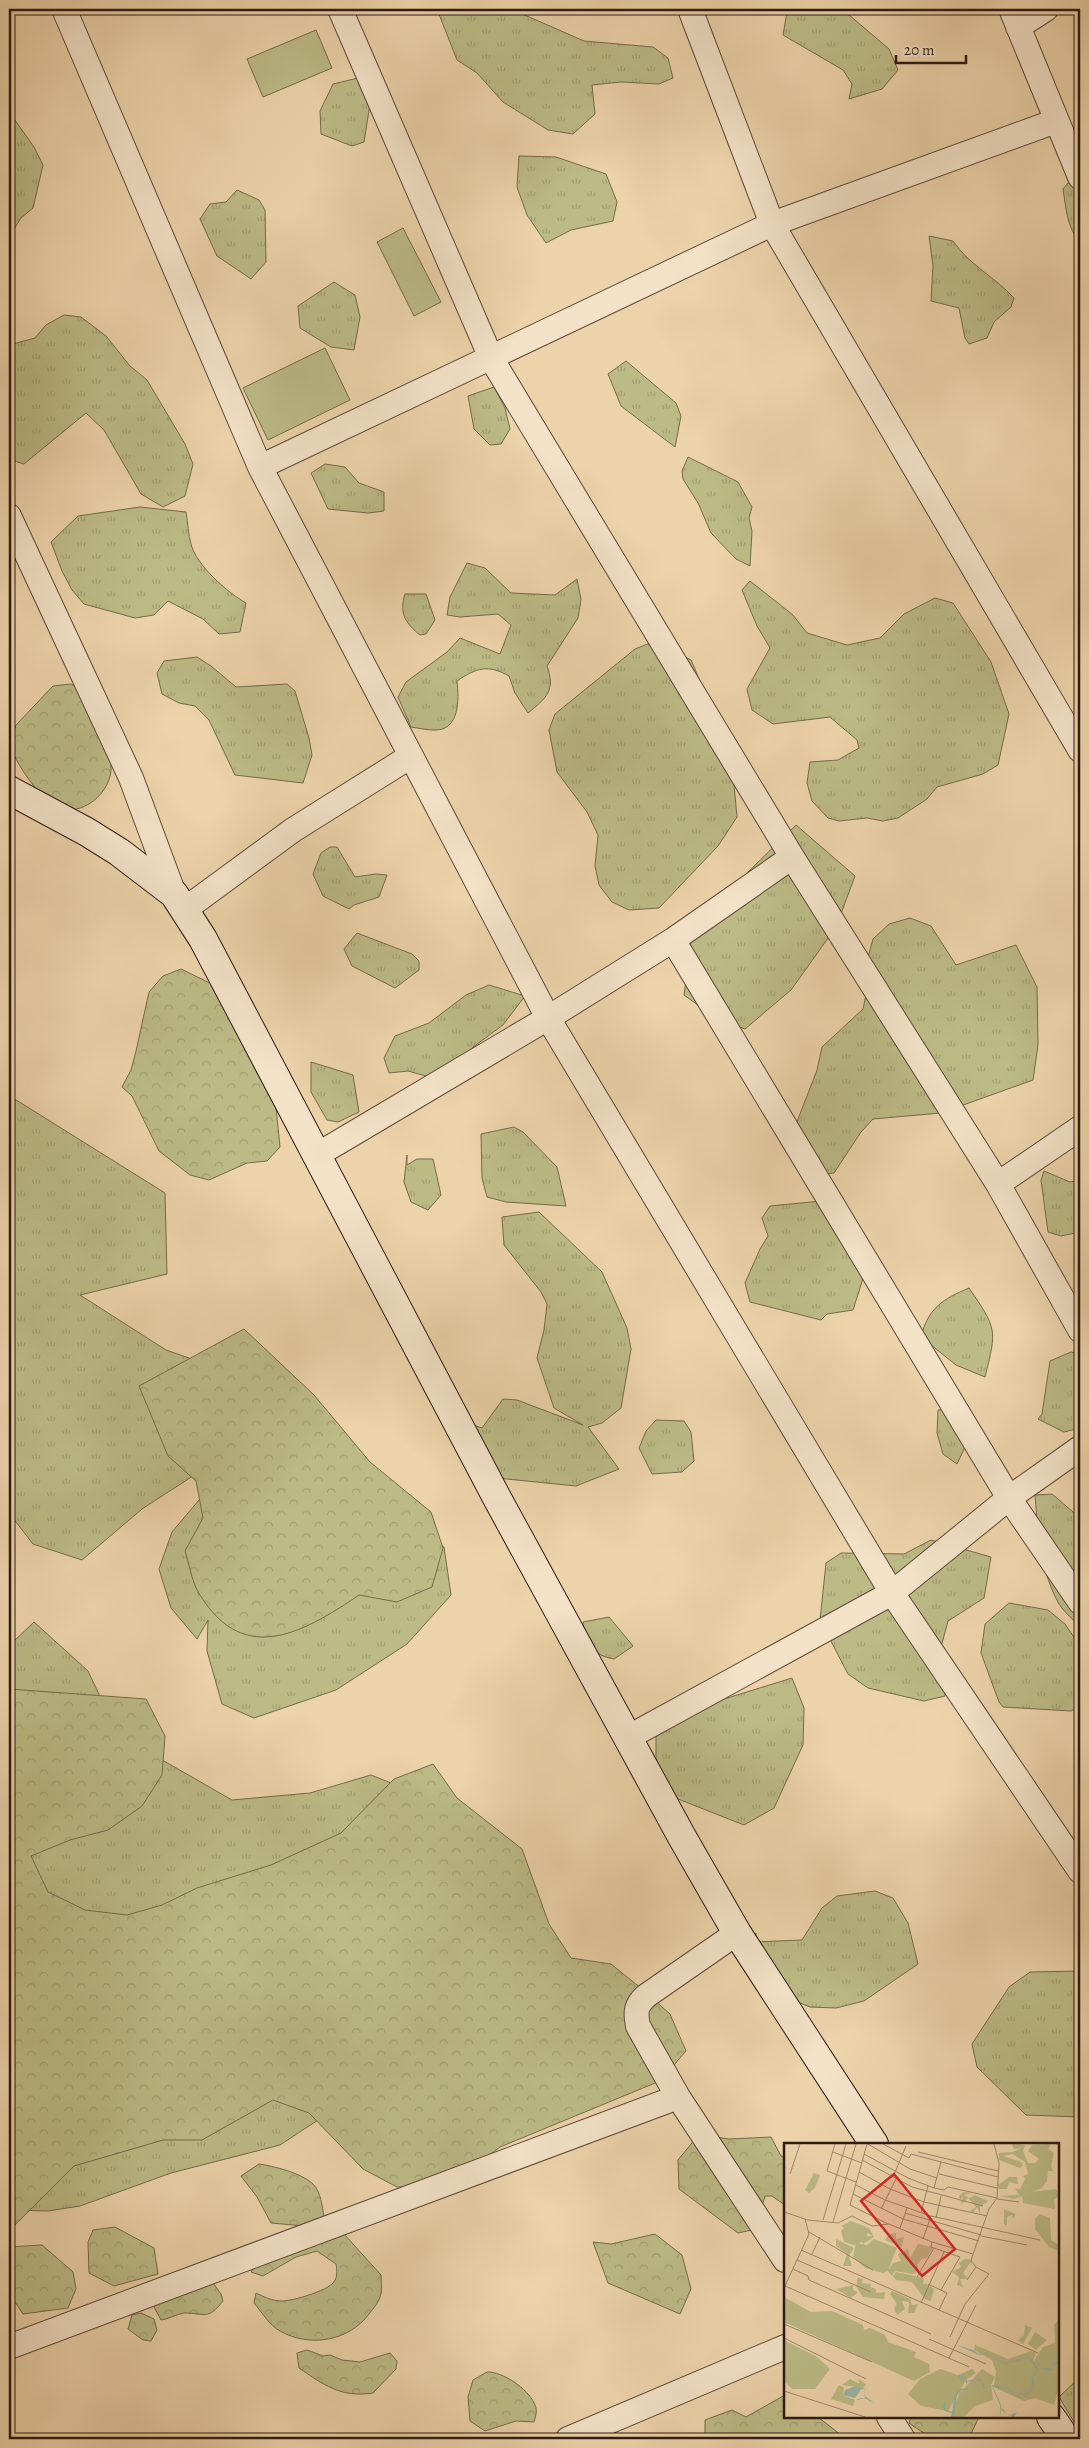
<svg xmlns="http://www.w3.org/2000/svg" width="1089" height="2448" viewBox="0 0 1089 2448" font-family="Alegreya,serif">
  <style>
    .grass { fill: url(#grass-tufts); stroke: #746b4c }
    .forest { fill: url(#forest-crowns); stroke: #746b4c }
    .pitch { fill: #bcbb86; stroke: #746b4c }
    .lines { fill: none; stroke-linecap: round; stroke-linejoin: round }
    .street-casing { stroke: #5d4939; stroke-width: 26 }
    .secondary-casing { stroke: #2d1b13; stroke-width: 30 }
    .street { stroke: #f3e2c8; stroke-width: 24 }
    .secondary { stroke: #f3e2c8; stroke-width: 28 }
    .inset-road { fill: none; stroke: #a0896e; stroke-width: 1 }
    .view { fill: #d62828; fill-opacity: 0.15; stroke: #d62828; stroke-width: 2.5 }
    .inset-edge { fill: none; stroke: #2d1b13; stroke-width: 2.5 }
  </style>
  <defs>
    <pattern id="grass-tufts" width="24" height="20" patternUnits="userSpaceOnUse" patternTransform="scale(1.25)"><rect width="24" height="20" fill="#bcbb86"/><path d="M3 7l-1-3M5 7V3M7 7l1-3M15 17l-1-3M17 17v-4M19 17l1-3" fill="none" stroke="#a2a073"/></pattern>
    <pattern id="forest-crowns" width="20" height="18" patternUnits="userSpaceOnUse" patternTransform="scale(1.25)"><rect width="20" height="18" fill="#bcbb86"/><path d="M2 6a3 3 0 1 1 6 0M12 15a3 3 0 1 1 6 0" fill="none" stroke="#a2a073"/></pattern>
  </defs>
  <rect width="100%" height="100%" fill="#edd3aa"/>
  <filter id="stains"><feTurbulence type="fractalNoise" baseFrequency=".004" numOctaves="4"/><feColorMatrix values="0 0 0 0 .2 0 0 0 0 .09 0 0 0 0 .02 0 0 0 .5 -.17"/></filter>
  <radialGradient id="worn" r=".72"><stop offset=".6" stop-color="#630" stop-opacity="0"/><stop offset="1" stop-color="#630" stop-opacity=".3"/></radialGradient>
  <path class="grass" d="M 437,9 L 511,9 L 584,41 L 653,47 L 668,58 L 673,78 L 659,84 L 621,82 L 592,85 L 595,114 L 573,134 L 548,130 L 503,102 L 477,73 L 457,60 Z
    M 790,9 L 842,9 L 889,49 L 898,70 L 882,89 L 849,99 L 852,84 L 843,70 L 783,35 L 787,12 Z
    M 358,78 L 370,104 L 364,142 L 352,146 L 321,134 L 320,111 L 333,84 Z
    M 9,114 L 12,116 L 34,147 L 43,165 L 33,208 L 21,218 L 9,237 Z
    M 519,156 L 556,157 L 606,174 L 617,202 L 613,221 L 571,230 L 546,243 L 527,215 L 517,187 Z
    M 1068,183 L 1080,184 L 1080,242 C 1067,228 1066,208 1063,189 Z
    M 237,190 L 259,200 L 265,210 L 266,262 L 251,279 L 217,256 L 200,219 L 210,204 L 226,202 Z
    M 929,236 L 953,241 C 969,265 995,277 1014,298 L 1011,307 L 994,322 L 987,338 L 969,344 L 965,338 L 959,308 L 931,301 L 933,266 Z
    M 334,282 L 355,295 L 360,317 L 354,350 L 331,347 L 300,328 L 298,306 Z
    M 64,315 L 81,317 L 106,336 L 130,366 L 147,380 L 185,444 L 193,464 L 185,496 L 163,507 L 141,494 L 104,430 L 86,413 L 24,464 L 11,460 L 9,457 L 9,345 L 35,338 L 46,325 Z
    M 626,361 L 676,403 L 681,416 L 675,447 L 621,406 L 608,374 Z
    M 494,387 L 505,408 L 510,429 L 501,444 L 490,445 L 474,429 L 468,396 Z
    M 688,457 L 738,482 L 752,507 L 749,518 L 752,531 L 750,566 L 736,559 L 711,533 L 698,503 L 683,479 L 682,471 Z
    M 325,464 L 345,467 L 359,483 L 384,492 L 384,511 L 368,513 L 328,509 L 311,473 Z
    M 140,507 L 186,512 C 188,523 188,534 191,544 C 196,565 228,593 246,603 L 240,632 L 219,634 L 203,619 L 168,601 L 154,615 L 135,618 L 84,604 L 72,590 L 62,571 L 51,542 L 78,516 Z
    M 467,563 L 485,568 L 511,593 L 555,595 L 577,579 L 581,599 L 578,618 L 547,666 C 556,691 546,698 528,713 L 515,693 L 509,676 C 488,664 476,668 457,681 C 459,699 460,731 434,730 C 427,730 418,728 411,727 L 398,697 L 406,682 L 447,652 L 460,638 L 500,654 L 511,625 L 498,614 L 460,617 L 447,615 L 450,597 Z
    M 750,581 L 793,615 L 807,633 L 847,645 L 880,638 L 904,614 L 935,598 L 953,603 L 991,662 L 1009,714 L 998,765 L 983,774 L 937,787 L 927,799 L 898,818 L 883,821 L 867,818 L 839,821 L 828,818 L 812,801 L 807,783 L 810,762 L 838,760 L 859,748 L 857,740 L 830,717 L 773,724 L 752,710 L 747,689 L 770,648 L 757,626 L 742,590 Z
    M 405,594 L 426,594 L 435,620 L 426,634 L 420,635 C 405,623 399,613 405,594 Z
    M 655,641 L 691,660 L 731,753 L 737,817 L 718,846 L 659,908 L 629,910 L 612,902 L 599,885 L 595,866 L 598,835 L 587,812 L 557,772 L 549,730 L 555,714 L 635,649 Z
    M 197,657 L 211,666 L 236,687 L 287,684 L 295,691 L 309,738 L 312,755 L 303,783 L 235,775 L 209,720 L 195,706 L 179,703 L 162,694 L 157,673 L 164,661 Z
    M 796,825 L 855,876 L 836,927 L 791,990 L 745,1029 L 716,1018 L 684,995 L 692,934 L 748,872 Z
    M 330,847 L 337,847 L 355,877 L 376,874 L 387,875 L 379,897 L 354,905 L 349,909 L 323,896 L 313,874 L 321,853 Z
    M 910,918 L 931,926 L 956,965 L 1016,945 L 1037,987 L 1038,1045 L 1033,1080 L 941,1113 L 873,1119 L 861,1132 L 834,1173 L 806,1176 L 795,1127 L 817,1070 L 822,1047 L 863,1009 L 869,980 L 868,957 L 873,939 L 889,924 Z
    M 357,933 L 412,954 L 419,961 L 419,970 L 395,988 L 352,966 L 344,949 Z
    M 489,985 L 525,996 L 503,1025 L 473,1047 L 454,1074 L 426,1076 L 408,1071 L 389,1073 L 384,1058 L 395,1036 L 429,1023 L 466,995 Z
    M 311,1062 L 353,1075 L 359,1112 L 338,1122 L 327,1120 L 311,1092 Z
    M 13,1098 L 165,1193 L 167,1274 L 80,1295 L 166,1350 L 272,1387 L 233,1450 L 142,1509 L 82,1560 L 33,1544 L 9,1513 L 9,1108 Z
    M 514,1127 L 523,1132 L 557,1167 L 566,1206 L 506,1202 L 487,1197 L 482,1178 L 481,1134 Z
    M 407,1155 L 407,1165 L 417,1159 L 433,1159 L 441,1195 L 428,1210 L 411,1202 L 404,1182 Z
    M 1044,1171 L 1070,1182 L 1080,1180 L 1080,1232 L 1061,1236 L 1048,1232 L 1041,1180 Z
    M 821,1201 L 867,1266 L 853,1310 L 827,1314 L 821,1320 L 750,1302 L 745,1283 L 760,1249 L 768,1236 L 762,1218 L 770,1206 Z
    M 539,1212 L 602,1272 L 627,1328 L 631,1349 L 621,1408 L 602,1423 L 588,1427 L 619,1469 L 576,1486 L 477,1476 L 473,1425 L 482,1428 L 503,1399 L 517,1400 L 583,1425 L 554,1408 L 537,1358 L 544,1330 L 547,1304 L 541,1292 L 504,1245 L 502,1217 Z
    M 969,1288 C 997,1329 997,1329 985,1377 L 956,1365 L 921,1337 C 928,1308 943,1299 969,1288 Z
    M 1071,1352 L 1080,1354 L 1080,1428 L 1064,1432 L 1038,1419 L 1042,1414 L 1050,1361 Z
    M 961,1408 L 966,1445 L 957,1464 L 943,1454 L 937,1433 L 938,1410 Z
    M 656,1420 L 684,1421 L 691,1432 L 694,1461 L 682,1472 L 652,1474 L 639,1448 L 646,1431 Z
    M 210,1487 L 376,1513 L 444,1547 L 451,1595 L 407,1644 L 336,1690 L 254,1718 L 222,1704 L 207,1651 L 208,1620 L 197,1639 L 171,1608 L 159,1569 L 172,1532 Z
    M 1052,1494 L 1080,1518 L 1080,1627 C 1074,1620 1064,1612 1059,1604 C 1040,1570 1038,1533 1035,1495 Z
    M 931,1540 L 991,1557 L 984,1598 L 948,1621 L 941,1647 L 945,1696 L 924,1701 L 868,1688 L 848,1674 L 820,1620 L 826,1563 L 841,1553 L 904,1554 Z
    M 1009,1603 L 1048,1610 L 1065,1624 L 1080,1646 L 1080,1706 L 1071,1711 L 1003,1707 L 999,1702 L 981,1653 L 985,1624 Z
    M 609,1617 L 633,1646 L 614,1659 C 591,1655 586,1643 583,1622 Z
    M 34,1622 L 88,1671 L 105,1707 L 164,1761 L 232,1800 L 310,1793 L 371,1775 L 426,1797 L 344,2103 L 280,2145 L 171,2173 L 80,2206 L 48,2211 L 9,2210 L 9,1646 Z
    M 792,1678 L 804,1708 L 803,1745 L 774,1808 L 744,1825 L 673,1797 L 656,1774 L 656,1735 L 708,1704 Z
    M 875,1891 L 893,1898 L 908,1923 L 918,1964 L 864,2001 L 836,2008 L 810,2007 L 785,1997 L 753,1949 L 756,1933 L 755,1942 L 802,1940 L 822,1908 L 837,1896 Z
    M 1080,1971 L 1080,2117 L 1026,2115 L 977,2067 L 972,2044 L 1009,1987 L 1030,1972 Z
    M 1080,2377 L 1080,2432 L 1059,2397 Z"/>
  <path class="forest" d="M 71,684 L 88,693 C 93,710 99,727 104,744 C 106,751 111,759 111,766 C 113,792 80,820 56,806 C 35,793 19,767 9,745 L 16,725 L 53,686 Z
    M 181,969 L 218,987 L 276,1107 L 280,1147 L 267,1161 L 247,1163 L 209,1180 L 190,1175 L 159,1151 L 132,1096 L 122,1087 L 131,1070 L 136,1051 L 149,992 L 163,976 Z
    M 244,1329 L 314,1395 L 370,1462 L 431,1512 L 443,1548 L 432,1587 L 397,1602 L 359,1595 C 300,1635 240,1668 196,1588 C 191,1577 189,1563 185,1551 L 203,1518 L 196,1481 L 168,1456 L 139,1386 Z
    M 9,1689 L 146,1699 L 165,1736 L 162,1775 L 142,1806 L 108,1830 L 70,1840 L 31,1856 L 48,1892 L 85,1910 L 127,1915 L 162,1905 L 197,1888 L 271,1865 L 341,1833 L 394,1779 L 433,1764 L 457,1798 L 522,1849 L 549,1924 L 571,1958 L 611,1964 L 642,1989 L 670,2014 L 686,2051 L 660,2081 L 500,2147 L 469,2170 L 436,2187 L 397,2187 L 363,2169 L 309,2113 L 273,2100 L 202,2140 L 163,2140 L 74,2166 L 9,2231 Z
    M 709,2136 L 729,2139 L 771,2137 L 781,2156 L 785,2157 L 785,2205 L 772,2196 L 765,2196 L 760,2213 L 752,2230 L 738,2233 L 679,2189 L 678,2160 L 696,2138 Z
    M 259,2164 C 273,2166 302,2173 313,2184 C 321,2192 322,2206 324,2217 L 304,2226 L 271,2223 L 257,2197 L 241,2176 Z
    M 115,2227 L 154,2248 L 158,2274 L 114,2286 L 89,2273 L 88,2242 L 93,2230 Z
    M 344,2234 L 381,2275 C 381,2281 382,2288 381,2294 C 379,2302 374,2308 369,2314 C 349,2341 310,2348 280,2331 C 270,2326 261,2311 254,2303 L 256,2293 C 264,2297 272,2301 282,2301 C 293,2301 326,2291 333,2283 C 338,2278 337,2270 336,2264 L 317,2251 L 296,2257 L 263,2276 L 251,2272 L 266,2250 Z
    M 655,2234 L 682,2255 L 691,2289 L 680,2314 L 608,2283 L 593,2242 L 611,2244 Z
    M 42,2245 L 73,2272 L 76,2289 L 68,2308 L 23,2314 L 9,2293 L 9,2247 Z
    M 208,2276 L 221,2294 L 223,2301 C 207,2321 206,2313 184,2313 C 177,2314 169,2319 161,2320 L 153,2305 Z
    M 141,2313 L 154,2319 L 157,2330 L 151,2341 L 143,2340 L 128,2329 L 132,2315 Z
    M 307,2350 L 323,2356 L 330,2355 L 342,2360 L 360,2362 L 390,2353 L 397,2361 L 396,2369 L 373,2393 C 341,2398 324,2385 299,2368 L 297,2353 Z
    M 487,2372 C 502,2371 528,2389 534,2403 C 538,2410 536,2415 534,2422 L 516,2421 L 485,2431 L 470,2421 L 468,2397 L 473,2380 Z
    M 785,2395 L 785,2417 L 818,2417 L 846,2439 L 705,2439 L 705,2420 L 732,2410 L 746,2417 Z
    M 911,2417 L 979,2417 L 969,2438 C 941,2443 931,2439 909,2423 Z"/>
  <path class="pitch" d="M 316,30 L 332,68 L 263,97 L 247,59 Z
    M 403,228 L 441,302 L 414,316 L 377,242 Z
    M 325,348 L 350,400 L 268,440 L 243,388 Z"/>
  <g class="lines">
    <defs>
      <path id="street" d="M 64,9 L 260,467 L 548,1018 L 892,1593 L 1080,1871
        M 340,9 L 491,358 L 792,857 L 998,1184 L 1080,1330
        M 690,9 L 772,224 L 1080,750
        M 1011,9 L 1080,177
        M 1018,27 L 1046,9
        M 260,467 L 772,224 L 1056,121
        M 9,516 L 131,778 L 174,894
        M 184,910 L 293,830 L 411,756
        M 673,940 L 1009,1498 L 1080,1602
        M 317,1155 L 548,1018 L 673,940 L 792,857
        M 998,1184 L 1080,1128
        M 627,1738 L 892,1593 L 1009,1498 L 1080,1448
        M 737,1933 L 646,1996 C 636,2005 635,2012 638,2026 L 678,2097 L 785,2260
        M 9,2347 L 678,2097
        M 889,2417 L 903,2439
        M 568,2439 L 785,2347"/>
      <path id="secondary" d="M 9,790 L 87,832 L 119,852 L 174,894 L 203,939 L 497,1498 L 682,1837 L 737,1933 L 874,2144
        M 1051,2417 L 1066,2439"/>
    </defs>
    <use href="#street" class="street-casing"/>
    <use href="#secondary" class="secondary-casing"/>
    <use href="#street" class="street"/>
    <use href="#secondary" class="secondary"/>
  </g>
  <g transform="translate(784 2143)">
    <rect width="275" height="275" fill="#edd3aa"/>
    <path d="M 228,1 L 241,2 L 239,8 L 244,20 L 251,20 L 255,16 L 244,8 L 248,2 L 267,1 L 264,6 L 270,10 L 267,23 L 269,28 L 264,28 L 263,38 L 258,45 L 247,49 L 272,46 L 275,53 L 270,57 L 271,66 L 239,60 L 238,53 L 230,56 L 216,53 L 235,52 L 231,45 L 236,46 L 241,36 L 239,33 L 244,31 L 241,19 L 228,11 L 219,13 L 237,19 L 239,22 L 236,25 L 215,17 L 215,10 L 229,9 L 237,5 L 230,6 ZM 225,34 L 233,34 L 234,41 L 225,39 L 223,46 L 215,46 L 214,42 ZM 179,49 L 188,50 L 180,52 L 185,55 L 191,52 L 204,58 L 196,64 L 196,71 L 193,64 L 189,70 L 186,68 L 192,64 L 184,55 L 177,62 L 179,53 L 176,57 L 175,53 ZM 220,66 L 232,71 L 229,76 L 228,72 L 223,74 L 223,83 L 220,81 ZM 256,71 L 266,75 L 267,97 L 275,102 L 275,108 L 265,104 L 251,86 L 251,76 ZM 65,79 L 79,84 L 85,97 L 70,102 L 60,99 L 57,88 ZM 112,90 L 112,96 L 120,94 L 118,104 L 101,97 L 105,91 Z" fill="#bcbb86"/>
    <path d="M 30,30 L 36,32 L 31,45 L 25,50 L 21,47 ZM 67,78 L 85,85 L 90,94 L 79,101 L 79,96 L 88,92 L 83,90 L 82,94 L 71,93 L 67,99 L 64,97 L 64,87 L 57,83 ZM 52,96 L 70,105 L 65,113 L 68,123 L 59,123 L 63,111 L 52,103 ZM 90,96 L 113,105 L 104,127 L 109,120 L 117,118 L 114,111 L 124,106 L 126,115 L 134,101 L 149,104 L 143,115 L 138,116 L 133,122 L 135,128 L 129,131 L 111,128 L 108,133 L 104,128 L 99,130 L 81,125 L 69,114 L 72,100 L 83,102 ZM 181,116 L 188,117 L 179,130 L 184,136 L 176,136 L 179,144 L 173,142 L 175,134 L 168,129 L 177,124 L 175,120 ZM 112,129 L 140,135 L 139,142 L 141,140 L 150,146 L 147,158 L 141,156 L 128,139 L 112,137 L 109,133 ZM 74,135 L 79,136 L 78,140 L 87,141 L 86,144 L 92,146 L 92,150 L 101,149 L 100,156 L 79,154 L 72,143 ZM 69,142 L 69,147 L 74,149 L 67,155 L 52,146 ZM 108,148 L 126,156 L 128,162 L 134,161 L 130,170 L 124,170 L 125,159 L 118,158 L 121,166 L 113,172 L 110,165 L 113,161 L 106,151 ZM 0,154 L 27,169 L 48,168 L 79,182 L 80,187 L 86,185 L 101,192 L 104,199 L 132,209 L 130,214 L 145,221 L 146,229 L 130,238 L 0,179 ZM 275,176 L 275,245 L 270,262 L 251,255 L 240,258 L 210,244 L 212,228 L 208,217 L 190,207 L 191,202 L 224,216 L 247,208 L 252,210 L 248,220 L 259,204 L 271,200 L 270,182 ZM 241,182 L 248,185 L 239,201 L 234,197 L 240,192 ZM 251,189 L 263,197 L 252,207 L 244,201 ZM 0,197 L 33,214 L 46,226 L 31,246 L 8,246 L 0,238 ZM 156,226 L 174,232 L 188,226 L 192,230 L 182,237 L 164,268 L 137,263 L 124,251 L 136,236 ZM 198,226 L 211,234 L 207,242 L 209,257 L 191,263 L 180,274 L 167,274 L 175,251 ZM 66,236 L 76,241 L 74,236 L 82,241 L 79,245 L 58,242 ZM 55,242 L 60,244 L 59,252 L 71,257 L 69,263 L 47,256 Z" fill="#bcbb86"/>
    <path d="M 173,202 L 189,207 L 195,211 L 202,210 L 221,220 L 243,214 L 248,216 L 254,226 L 264,225 L 268,226 L 269,228 L 270,219 L 275,219 L 275,222 L 271,220 L 269,228 L 254,226 L 249,235 L 250,238 L 250,246 L 242,252 L 236,250 L 235,254 L 233,254 L 224,246 L 209,244 L 215,257 L 217,263 L 217,265 L 219,266 L 222,271 L 226,272 L 233,269 L 230,274 L 222,271 L 217,266 L 217,274 L 216,262 L 208,243 L 199,246 L 198,239 L 193,237 L 183,239 L 184,247 L 178,247 L 173,252 L 170,274 L 167,274 L 168,270 L 161,268 L 159,264 L 161,259 L 161,266 L 168,269 L 170,253 L 177,246 L 184,245 L 181,236 L 174,235 L 175,232 L 180,232 L 183,238 L 195,236 L 198,239 L 201,245 L 209,242 L 224,245 L 234,253 L 235,249 L 242,251 L 249,245 L 247,235 L 253,227 L 245,215 L 221,221 L 202,211 L 195,212 ZM 72,243 L 82,246 L 82,247 L 80,249 L 81,253 L 90,260 L 80,255 L 74,257 L 72,257 L 77,255 L 81,255 L 80,251 L 80,248 L 82,247 L 81,246 L 77,246 L 71,255 L 59,252 L 61,247 Z" fill="#99b8a8"/>
    <path class="inset-road" d="M 51,1 L 43,28 L 72,39M 83,1 L 66,62 L 104,81M 84,1 L 126,26 L 153,35M 99,1 L 125,15 L 127,11 L 214,34M 49,9 L 78,20M 134,9 L 214,28M 80,11 L 124,35 L 150,45 L 160,47 L 164,44 L 213,55M 78,17 L 128,44 L 199,63M 75,29 L 106,46 L 140,59 L 203,73M 6,31 L 16,1M 155,31 L 213,45M 109,34 L 122,3M 72,42 L 101,57 L 147,73 L 256,97M 150,45 L 157,19M 69,51 L 119,76 L 195,98M 213,56 L 235,59M 97,66 L 112,36M 0,69 L 24,77 L 54,80 L 68,73 L 88,83 L 105,81 L 148,99 L 189,111 L 205,66 L 213,55 L 215,20 L 210,1M 121,70 L 197,92M 137,70 L 144,43M 152,75 L 157,53M 39,77 L 62,1M 49,79 L 72,1M 116,85 L 123,65M 25,89 L 89,127M 197,93 L 243,102M 139,96 L 147,73M 148,99 L 147,104 L 176,114 L 157,147M 17,107 L 254,210M 28,111 L 36,94M 13,117 L 87,149M 9,126 L 24,133 L 25,137 L 147,191M 133,134 L 150,105M 183,137 L 192,124 L 187,118 L 189,111M 144,141 L 163,150 L 155,167M 1,143 L 185,224M 0,145 L 25,91 L 21,76M 137,160 L 160,109M 0,181 L 88,219M 166,194 L 181,161 L 205,131 L 192,124M 0,195 L 82,236M 145,196 L 202,221M 165,215 L 192,162M 0,248 L 81,274"/>
    <path class="view" d="M 110,31 L 171,106 L 138,133 L 77,58 Z"/>
    <rect width="275" height="275" class="inset-edge"/>
  </g>
  <rect width="1089" height="2448" fill="none" stroke="#edd3aa" stroke-width="30"/>
  <rect x="10" y="10" width="1069" height="2428" fill="none" stroke="#2d1b13" stroke-width="2.5"/>
  <rect x="15" y="15" width="1059" height="2418" fill="none" stroke="#2d1b13"/>
  <path d="M896 55v8h70v-8" fill="none" stroke="#2d1b13" stroke-width="2.5"/>
  <text x="904" y="55" font-size="15" fill="#2d1b13" stroke="#f3e2c8" stroke-width="4" paint-order="stroke">20 m</text>
  <rect width="100%" height="100%" filter="url(#stains)"/>
  <rect width="100%" height="100%" fill="url(#worn)"/>
</svg>
